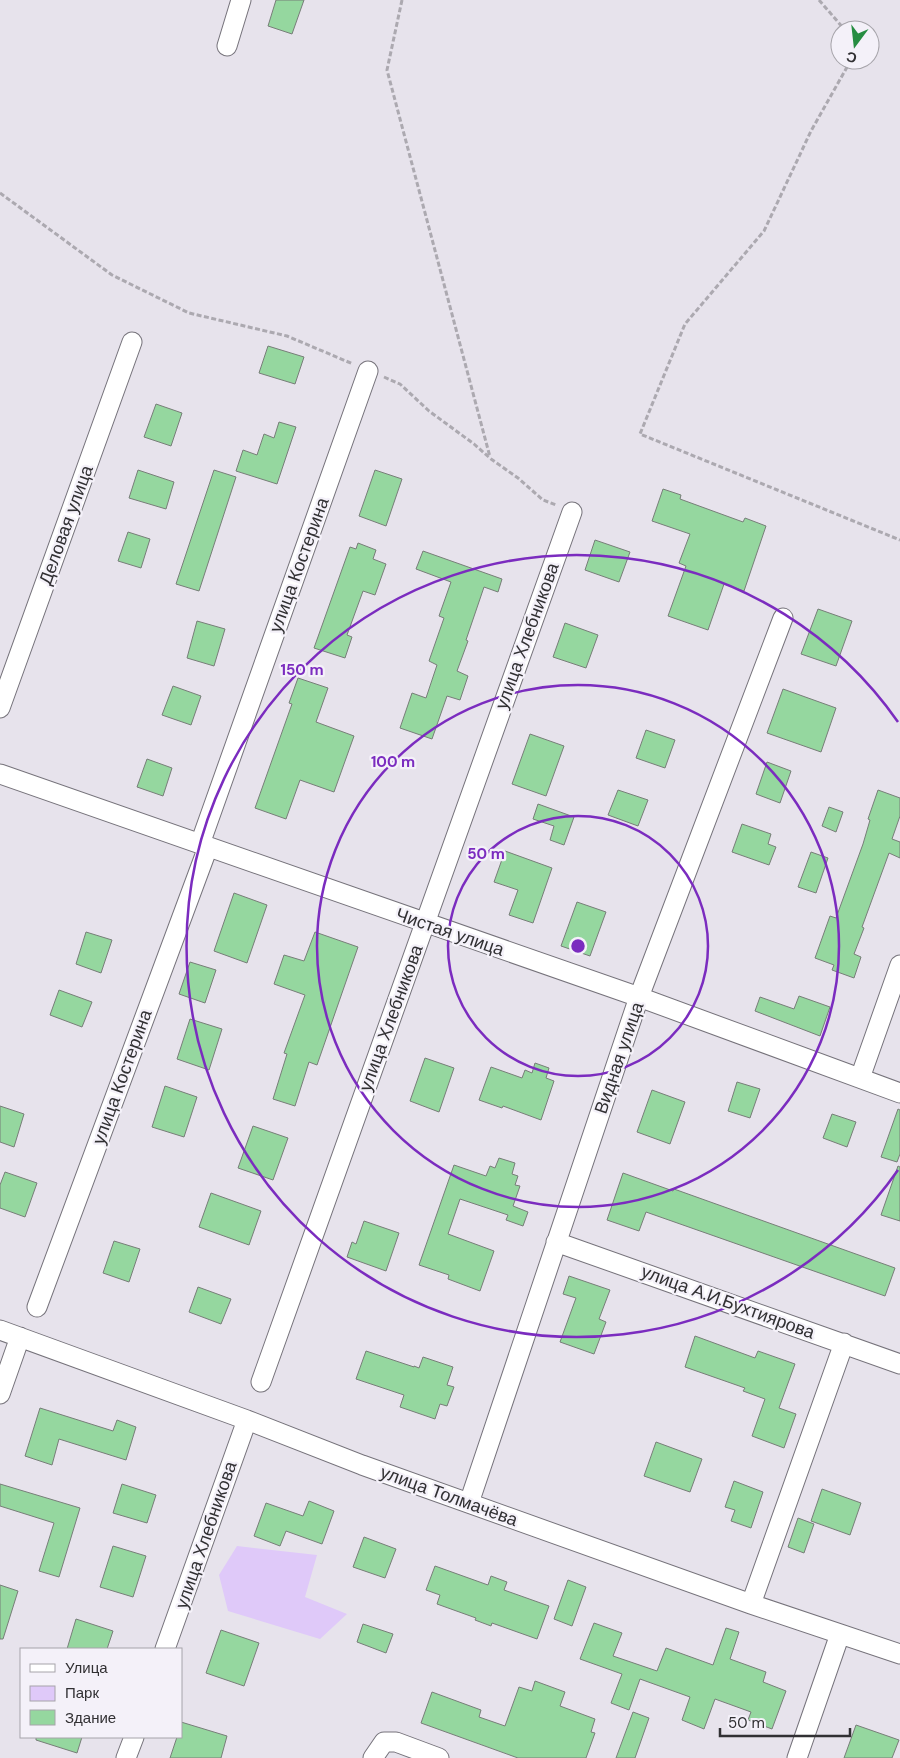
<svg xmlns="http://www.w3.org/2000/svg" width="900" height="1758" viewBox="0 0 900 1758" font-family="'DM Sans',sans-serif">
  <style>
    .green { fill: #dfc9f9 }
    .building { fill: #95d79f; stroke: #777e78 }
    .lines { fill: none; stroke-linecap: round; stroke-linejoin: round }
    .minor-casing { stroke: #76737b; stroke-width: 21 }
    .path { stroke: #aca9b0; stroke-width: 3; stroke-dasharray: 5 2.5; stroke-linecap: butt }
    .minor { stroke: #fff; stroke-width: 19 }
    .ring { fill: none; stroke: #7b2cbf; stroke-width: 2.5 }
    .labels { text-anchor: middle; stroke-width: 4.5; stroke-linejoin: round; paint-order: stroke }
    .street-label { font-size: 18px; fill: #313033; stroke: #f4f1f9 }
    .centre { fill: #7b2cbf; stroke: #f4f1f9; stroke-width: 2.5 }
    .ring-label { font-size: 15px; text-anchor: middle; font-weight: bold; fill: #7b2cbf; stroke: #f4f1f9; stroke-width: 4.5; stroke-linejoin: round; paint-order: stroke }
  </style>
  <rect width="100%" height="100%" fill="#e7e3ec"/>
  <path class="green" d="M 237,1546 L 317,1555 L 305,1597 L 347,1614 L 320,1639 L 228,1611 L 219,1575 Z"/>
  <path class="building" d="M 276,0 L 304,0 L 292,34 L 268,26 Z
    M 268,346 L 304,357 L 295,384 L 259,373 Z
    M 156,404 L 182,413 L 171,446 L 144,437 Z
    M 279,422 L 296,427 L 277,484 L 236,471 L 243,450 L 257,455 L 264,434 L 274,438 Z
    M 138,470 L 174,482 L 166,509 L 129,498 Z
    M 214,470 L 236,477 L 199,591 L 176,584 Z
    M 375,470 L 402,479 L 386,526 L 359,516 Z
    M 663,489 L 681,495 L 680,499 L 743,522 L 745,518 L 766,526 L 744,591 L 724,584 L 708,630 L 668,616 L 686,566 L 679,563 L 690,534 L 652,521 Z
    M 128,532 L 150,539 L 141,568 L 118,561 Z
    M 595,540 L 630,552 L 619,582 L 585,570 Z
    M 358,543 L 376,550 L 373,559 L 386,564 L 375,595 L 363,591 L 347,635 L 352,637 L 345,658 L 314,648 L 350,547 L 356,549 Z
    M 423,551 L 502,579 L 498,592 L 484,587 L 466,640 L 468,641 L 457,671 L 468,676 L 460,700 L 447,696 L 432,739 L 400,728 L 412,693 L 426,698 L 437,665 L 429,661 L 444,618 L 439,616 L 451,582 L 416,569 Z
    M 818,609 L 852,621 L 836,666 L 801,654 Z
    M 197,621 L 225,629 L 214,666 L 187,658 Z
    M 565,623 L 598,635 L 586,668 L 553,657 Z
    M 298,678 L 328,688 L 316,722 L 354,736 L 334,792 L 300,780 L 286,819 L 255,808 L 292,704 L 289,703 Z
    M 173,686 L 201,696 L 191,725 L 162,715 Z
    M 783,689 L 836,708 L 821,752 L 767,733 Z
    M 646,730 L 675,740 L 665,768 L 636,758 Z
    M 530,734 L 564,746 L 546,796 L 512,784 Z
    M 147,759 L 172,768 L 163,796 L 137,787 Z
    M 767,762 L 791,771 L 780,803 L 756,794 Z
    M 618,790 L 648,800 L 638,826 L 608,815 Z
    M 878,790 L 900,798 L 900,816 L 892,839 L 900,842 L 900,858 L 889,853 L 862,927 L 864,928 L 854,954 L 861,957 L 854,978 L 832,970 L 834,965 L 815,958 L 830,916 L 836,918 L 863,844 L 870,820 L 868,819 Z
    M 538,804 L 574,817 L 564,845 L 550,840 L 554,826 L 533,819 Z
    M 829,807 L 843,812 L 836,832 L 822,826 Z
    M 742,824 L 771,834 L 768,844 L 776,847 L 769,865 L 732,852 Z
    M 505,851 L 552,868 L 533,923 L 509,915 L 518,890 L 494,882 Z
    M 811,852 L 828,858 L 816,893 L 798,887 Z
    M 234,893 L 267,905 L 247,963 L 214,951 Z
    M 577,902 L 606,912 L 590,956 L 561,946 Z
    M 86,932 L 112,940 L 101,973 L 76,964 Z
    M 315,932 L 358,947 L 317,1065 L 309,1062 L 295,1106 L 273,1099 L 287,1054 L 284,1053 L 305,995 L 274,984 L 284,955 L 304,961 Z
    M 190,962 L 216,970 L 205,1003 L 179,994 Z
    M 59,990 L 92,1002 L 82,1027 L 50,1015 Z
    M 799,996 L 830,1007 L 820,1036 L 755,1011 L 760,997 L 794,1009 Z
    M 190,1019 L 222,1029 L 209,1070 L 177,1059 Z
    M 425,1058 L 454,1068 L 439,1112 L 410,1101 Z
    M 535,1063 L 549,1068 L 546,1078 L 554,1081 L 541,1120 L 503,1106 L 502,1108 L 479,1100 L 491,1067 L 522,1078 L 525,1070 L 532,1073 Z
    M 737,1082 L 760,1089 L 750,1118 L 728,1111 Z
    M 165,1086 L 197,1097 L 184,1137 L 152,1127 Z
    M 652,1090 L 685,1102 L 670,1144 L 637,1132 Z
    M 0,1106 L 24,1114 L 14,1147 L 0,1142 Z
    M 898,1109 L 900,1110 L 900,1154 L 897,1162 L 881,1157 Z
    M 832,1114 L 856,1122 L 847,1147 L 823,1138 Z
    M 253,1126 L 288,1138 L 273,1180 L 238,1168 Z
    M 499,1158 L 515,1163 L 512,1174 L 518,1176 L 515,1185 L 520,1186 L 513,1206 L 528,1212 L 523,1226 L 506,1220 L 508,1215 L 460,1199 L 448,1234 L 494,1251 L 480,1291 L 448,1279 L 449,1275 L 419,1265 L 454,1165 L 486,1176 L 490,1166 L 495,1168 Z
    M 898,1166 L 900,1167 L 900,1221 L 881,1215 Z
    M 5,1172 L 37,1183 L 25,1217 L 0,1208 L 0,1185 Z
    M 623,1173 L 673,1191 L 674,1189 L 895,1268 L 885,1296 L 646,1212 L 639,1231 L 607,1220 Z
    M 211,1193 L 261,1211 L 249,1245 L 199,1227 Z
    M 364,1221 L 399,1233 L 386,1271 L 347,1257 L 352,1242 L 356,1244 Z
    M 114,1241 L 140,1249 L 129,1282 L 103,1273 Z
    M 569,1276 L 610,1290 L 599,1319 L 606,1322 L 594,1354 L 560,1342 L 576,1298 L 563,1294 Z
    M 198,1287 L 231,1299 L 221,1324 L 189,1312 Z
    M 695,1336 L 755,1358 L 758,1351 L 795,1364 L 779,1408 L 796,1414 L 784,1448 L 752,1436 L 765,1399 L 743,1391 L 745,1388 L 685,1367 Z
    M 366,1351 L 414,1367 L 414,1366 L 419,1368 L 423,1357 L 453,1367 L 447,1385 L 454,1387 L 447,1406 L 440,1404 L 435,1419 L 400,1407 L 404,1395 L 356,1379 Z
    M 40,1408 L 113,1431 L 117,1420 L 136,1427 L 126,1460 L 59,1439 L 52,1465 L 25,1456 Z
    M 656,1442 L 702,1459 L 690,1492 L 644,1476 Z
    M 734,1481 L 763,1492 L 751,1528 L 731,1521 L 735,1510 L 725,1507 Z
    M 0,1484 L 80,1508 L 59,1577 L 39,1571 L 54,1523 L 0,1506 Z
    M 122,1484 L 156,1495 L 147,1523 L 113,1513 Z
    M 822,1489 L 861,1503 L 850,1535 L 811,1521 Z
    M 309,1501 L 334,1511 L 322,1544 L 286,1531 L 280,1546 L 254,1536 L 266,1503 L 303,1516 Z
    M 798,1518 L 814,1524 L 804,1553 L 788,1547 Z
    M 364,1537 L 396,1549 L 385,1578 L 353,1567 Z
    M 113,1546 L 146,1556 L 133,1597 L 100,1587 Z
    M 435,1566 L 488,1585 L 491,1576 L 507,1582 L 504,1590 L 549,1606 L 537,1639 L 492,1623 L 491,1626 L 475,1620 L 476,1618 L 437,1604 L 440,1595 L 426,1590 Z
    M 568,1580 L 586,1587 L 572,1626 L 554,1619 Z
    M 0,1585 L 18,1591 L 3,1639 L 0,1639 Z
    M 76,1619 L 113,1631 L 107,1649 L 67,1649 Z
    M 594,1623 L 622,1633 L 613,1656 L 657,1671 L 666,1648 L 713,1665 L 726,1628 L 739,1632 L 730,1659 L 766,1672 L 763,1682 L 786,1691 L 772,1729 L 748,1720 L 751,1712 L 715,1699 L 704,1729 L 682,1720 L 690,1697 L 640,1679 L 629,1710 L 611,1703 L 622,1674 L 580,1659 Z
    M 363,1624 L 393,1634 L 386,1653 L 357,1642 Z
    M 221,1630 L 259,1643 L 244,1686 L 206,1673 Z
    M 535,1681 L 565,1692 L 560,1706 L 595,1719 L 591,1732 L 595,1733 L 586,1758 L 518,1758 L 421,1723 L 432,1692 L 481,1710 L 479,1717 L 505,1726 L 519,1687 L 532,1691 Z
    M 633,1712 L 649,1718 L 635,1758 L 616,1758 Z
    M 181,1722 L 227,1736 L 221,1758 L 170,1758 L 177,1737 L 181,1737 Z
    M 856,1725 L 899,1740 L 892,1758 L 844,1758 Z
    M 36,1737 L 82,1737 L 77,1753 L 36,1740 Z"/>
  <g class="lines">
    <defs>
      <path id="minor" d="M 227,46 L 241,0
        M 0,708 L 132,342
        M 0,774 L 639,997 L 900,1093
        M 200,844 L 368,371
        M 860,1078 L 900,965
        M 556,1242 L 900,1364
        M 37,1307 L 208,847
        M 0,1330 L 247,1420 L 362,1465 L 751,1604 L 900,1654
        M 261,1382 L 572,512
        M 0,1394 L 20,1337
        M 469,1503 L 639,997 L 783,618
        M 751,1604 L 844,1343
        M 165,1649 L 247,1420
        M 126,1758 L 134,1737
        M 373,1758 L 384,1742 L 396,1742 L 439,1758
        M 797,1758 L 840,1634"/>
    </defs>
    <use href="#minor" class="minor-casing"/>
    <path class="path" d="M 402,0 L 387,70 L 490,457
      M 819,0 L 845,30
      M 851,60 L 811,131 L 764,231 L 685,324 L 640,434 L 900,540
      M 0,193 L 112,275 L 189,313 L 287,336 L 353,364
      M 384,377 L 400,384 L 429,411 L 474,444 L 491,459 L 518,478 L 543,500 L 556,505"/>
    <use href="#minor" class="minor"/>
  </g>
  <g class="ring">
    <circle cx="578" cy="946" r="130"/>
    <circle cx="578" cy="946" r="261"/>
    <path d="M898 1170A391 391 0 1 1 898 722"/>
  </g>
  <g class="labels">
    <g class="street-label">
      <text transform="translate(66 525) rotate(-70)" y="6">Деловая улица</text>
      <text transform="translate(299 565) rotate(-70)" y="6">улица Костерина</text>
      <text transform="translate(527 636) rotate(-70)" y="6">улица Хлебникова</text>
      <text transform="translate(450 932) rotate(19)" y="6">Чистая улица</text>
      <text transform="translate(391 1018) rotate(-70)" y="6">улица Хлебникова</text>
      <text transform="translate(619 1058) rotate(-71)" y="6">Видная улица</text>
      <text transform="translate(122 1077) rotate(-70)" y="6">улица Костерина</text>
      <text transform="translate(728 1302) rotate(20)" y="6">улица А.И.Бухтиярова</text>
      <text transform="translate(449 1496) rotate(20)" y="6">улица Толмачёва</text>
      <text transform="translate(206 1535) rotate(-71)" y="6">улица Хлебникова</text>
    </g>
  </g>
  <circle cx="578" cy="946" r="8" class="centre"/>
  <g class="ring-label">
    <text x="302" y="675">150 m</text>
    <text x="393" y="767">100 m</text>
    <text x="486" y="859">50 m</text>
  </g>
  <rect x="20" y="1648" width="162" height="90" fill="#f4f1f9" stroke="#a6a4aa"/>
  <rect x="30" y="1664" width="25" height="8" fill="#ffffff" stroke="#a6a4aa"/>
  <text x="65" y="1673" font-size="15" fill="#313033">Улица</text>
  <rect x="30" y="1686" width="25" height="15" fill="#dfc9f9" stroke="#a6a4aa"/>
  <text x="65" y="1698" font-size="15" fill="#313033">Парк</text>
  <rect x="30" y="1710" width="25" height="15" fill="#95d79f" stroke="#a6a4aa"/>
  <text x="65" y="1723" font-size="15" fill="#313033">Здание</text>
  <g transform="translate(855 45) rotate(195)"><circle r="24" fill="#f4f1f9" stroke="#a6a4aa"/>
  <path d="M0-4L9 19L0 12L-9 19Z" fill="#268d42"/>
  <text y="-8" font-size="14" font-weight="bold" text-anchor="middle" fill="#313033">С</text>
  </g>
  <path d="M720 1728v8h130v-8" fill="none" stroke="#313033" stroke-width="2.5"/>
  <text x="728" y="1728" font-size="15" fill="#313033" stroke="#f4f1f9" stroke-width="4" paint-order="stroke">50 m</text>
</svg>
